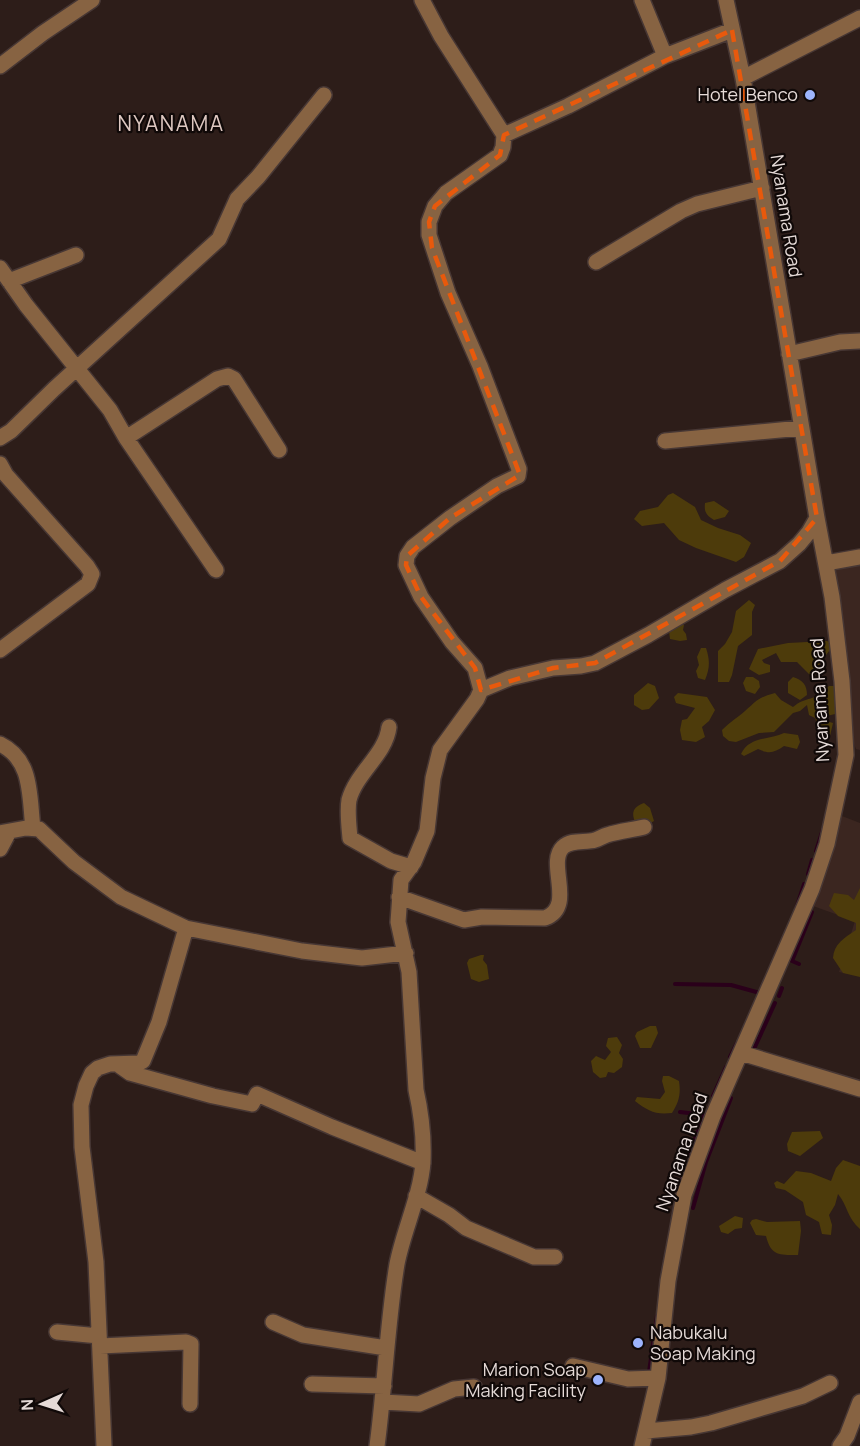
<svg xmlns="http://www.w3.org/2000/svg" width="860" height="1446" viewBox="0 0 860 1446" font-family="Manrope,sans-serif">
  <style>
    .built { fill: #3b2620 }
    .green { fill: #4d3b0b }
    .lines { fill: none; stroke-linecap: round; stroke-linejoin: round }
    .stream { stroke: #2a001a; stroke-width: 4 }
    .minor-casing { stroke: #473734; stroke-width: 18 }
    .minor { stroke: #876342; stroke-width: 15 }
    .marked { fill: none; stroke: #e8590c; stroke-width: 4.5; stroke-dasharray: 12 8; stroke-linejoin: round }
    .poi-dot { fill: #9db4fd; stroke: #100908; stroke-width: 2 }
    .labels { text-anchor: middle; stroke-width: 4.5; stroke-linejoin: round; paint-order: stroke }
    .poi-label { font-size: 18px; fill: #e5dad7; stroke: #100908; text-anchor: end }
    .street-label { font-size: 18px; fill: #e5dad7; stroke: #100908 }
    .quarter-label { font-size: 21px; letter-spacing: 1.5px; fill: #dec8c1; stroke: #100908 }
  </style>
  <rect width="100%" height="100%" fill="#2d1d19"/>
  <path class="built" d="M 860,559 L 860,750 L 856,749 L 852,738 L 834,574 L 836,567 Z
    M 842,816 L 860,823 L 860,976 L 839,972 L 855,921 L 813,906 Z"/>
  <path class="green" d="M 673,493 L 695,507 L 701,520 L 718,528 L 740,535 L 751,543 L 744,557 L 736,562 L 696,548 L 679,540 L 664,523 L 642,526 L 634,519 L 640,511 L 658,507 L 668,495 Z
    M 714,501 L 729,511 L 725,517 L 714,520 C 706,515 704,512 705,503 Z
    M 749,600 L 755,605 L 752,612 L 752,635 L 738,646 L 732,675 L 729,682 L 718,682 L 718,651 L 725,644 L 732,632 L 736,611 Z
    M 681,624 L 684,625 L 683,630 L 686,634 L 687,640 L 680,641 L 670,639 L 669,631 L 675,625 Z
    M 827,641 L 834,644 L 819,665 L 816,673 L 811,676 L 797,662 L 781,662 L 776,653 L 762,660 L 764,663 L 770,665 L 770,672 L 759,675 L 749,669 L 758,649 L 788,643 Z
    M 701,648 L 706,648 C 710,660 710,668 705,680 L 698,678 L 696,671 L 699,665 L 697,657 Z
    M 746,677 L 753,677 L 759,681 L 760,687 L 755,694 L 746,691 L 743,683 Z
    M 793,677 C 803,680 807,685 807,695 L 800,700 L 788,693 L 788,682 Z
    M 648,683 L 655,686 L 659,698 L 649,709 L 642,710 L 634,705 L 634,695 Z
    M 829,686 L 836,686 L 837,710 L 835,714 L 827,716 L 826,721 L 833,723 L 830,736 L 823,738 L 815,718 L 809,715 L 807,705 L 800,711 L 793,713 L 774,732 L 759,733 L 736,742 L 729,741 L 723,736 L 722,730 C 731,721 737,718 745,711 C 758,700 757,698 775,693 L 781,700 L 793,707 C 806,696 815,702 829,686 Z
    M 678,693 L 707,697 L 715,710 L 709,721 L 702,727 L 705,737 L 696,742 L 682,740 L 680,730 L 682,720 L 687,719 L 695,708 L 676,703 L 674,697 Z
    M 784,733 L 798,735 L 800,742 L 797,749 L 784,746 C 774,753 769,754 758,749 L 744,756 L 741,754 C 749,736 770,740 784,733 Z
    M 644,803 L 650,808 L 654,821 L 647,825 L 636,824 C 631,814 632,807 644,803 Z
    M 860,888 L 860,977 L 843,973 L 833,958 C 834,944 844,938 856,930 L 856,923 L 838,916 L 829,906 L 834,893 L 848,895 L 854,900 Z
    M 481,955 L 484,955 L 483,960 L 487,965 L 489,979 L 479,982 L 471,979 L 467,963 L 469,959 Z
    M 650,1026 L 656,1026 L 658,1033 L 651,1048 L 640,1048 L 635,1036 L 637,1032 Z
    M 617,1037 L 622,1045 L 619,1053 L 623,1059 L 622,1067 L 614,1073 L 608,1072 L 606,1077 L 600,1078 L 593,1072 L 591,1061 L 596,1056 L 605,1060 L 611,1052 L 606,1046 L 608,1038 Z
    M 663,1076 L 669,1076 L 679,1081 C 681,1094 679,1102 672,1113 C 655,1115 648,1111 635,1101 L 637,1097 L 660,1099 L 665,1092 L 662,1081 Z
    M 820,1131 L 823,1138 L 800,1156 L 788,1151 L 787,1144 L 792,1132 Z
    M 843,1160 L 860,1166 L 860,1229 C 847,1218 848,1206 838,1194 L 835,1205 L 829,1215 L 832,1225 L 831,1235 L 822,1234 L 819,1222 L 806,1215 L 803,1202 L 785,1190 L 776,1188 L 774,1183 L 777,1181 L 784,1184 L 796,1171 L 811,1173 L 831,1181 L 836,1168 Z
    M 735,1216 L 743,1218 L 742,1228 L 735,1229 L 728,1234 L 721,1232 L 719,1226 Z
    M 756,1219 L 767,1222 L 800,1221 L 801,1231 L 798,1255 C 779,1255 771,1256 766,1236 L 756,1235 L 750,1223 L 752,1220 Z"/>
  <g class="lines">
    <path class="stream" d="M 816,851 L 823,829
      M 808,874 L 812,860
      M 796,909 L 804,884
      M 799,964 L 792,961 L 812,912
      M 675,984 L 731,985 L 760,993 L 759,996
      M 779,996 L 782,988
      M 754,1049 L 775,1003
      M 730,1057 L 737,1043
      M 713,1096 L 726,1067
      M 680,1112 L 705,1115 L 688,1155
      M 681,1182 L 685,1166
      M 693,1208 L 706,1162 L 731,1098
      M 649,1372 L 657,1316"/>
    <defs>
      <path id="minor" d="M 642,0 L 665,56 L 732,30
        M 0,66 L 43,33 L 92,0
        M 743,78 L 860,18
        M 504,135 L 568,106 L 665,56
        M 596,262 L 681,211 L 697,204 L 762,188
        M 0,268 L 26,305 L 110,410 L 126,438 L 216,570
        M 9,281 L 76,255
        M 789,354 L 840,342 L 860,341
        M 0,438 L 11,431 L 54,389 L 219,239 L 237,199 L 258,177 L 324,95
        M 126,438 L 217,379 L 228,376 L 234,379 L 279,450
        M 665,441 L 801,428
        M 0,464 L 6,475 L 87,566 L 92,574 L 88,584 L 0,650
        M 826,563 L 860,557
        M 481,690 L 510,678 L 553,668 L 581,666 L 595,663 L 648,635 L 725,590 L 780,561 L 799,544 L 809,532 L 817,518
        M 389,727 C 386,754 356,773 349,800 C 347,811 349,827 350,838 L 391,861 L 411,867
        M 0,744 C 33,760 29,796 33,828
        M 0,833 L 26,828 L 39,829 L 74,862 L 121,897 L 186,928 L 159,1022 L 143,1061 L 139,1063 L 110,1064 L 98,1068 L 92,1073 L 86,1086 L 81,1105 L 82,1147 L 96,1262 L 104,1446
        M 0,849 L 9,832
        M 399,897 L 464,920 L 482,917 L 545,918 C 576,907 546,863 563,847 C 572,839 585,843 595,840 C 599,839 603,836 607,835 C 619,831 632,830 644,827
        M 186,928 L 302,951 L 362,958 L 406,953
        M 741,1053 L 860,1089
        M 120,1066 L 130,1073 L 213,1096 L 252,1104 L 257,1094 L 332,1127 L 423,1163
        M 416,1196 L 449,1215 L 466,1228 L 534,1257 L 555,1257
        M 273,1322 L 303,1335 L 386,1348
        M 57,1332 L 99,1336
        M 100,1346 L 186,1342 L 191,1344 L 190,1404
        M 573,1366 L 628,1379 L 658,1378
        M 312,1384 L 384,1386
        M 383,1402 L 419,1404 L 454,1389 L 474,1387
        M 646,1431 L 691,1427 L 711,1423 L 803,1396 L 830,1383
        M 377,1446 C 385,1386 387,1324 397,1264 C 403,1232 421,1194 423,1162 C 424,1139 421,1112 416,1090 L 409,972 L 398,922 L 401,880 L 414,862 L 427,831 L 433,778 L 440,750 L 477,699 L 481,690 L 475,668 L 452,642 L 421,597 L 406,565 L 407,556 L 413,547 L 450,518 L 497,486 L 518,476 L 519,469 L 480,366 L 448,293 L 429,235 L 429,222 L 435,206 L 446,193 L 500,155 L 503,147 L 504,135 L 441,36 L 422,0
        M 642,1446 L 658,1378 L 668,1281 L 684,1195 L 713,1116 L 812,889 L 827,844 L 846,755 L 842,681 L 832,597 L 817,518 L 743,78 L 726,0
        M 840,1446 L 847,1436 L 860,1402"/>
    </defs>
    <use href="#minor" class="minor-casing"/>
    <use href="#minor" class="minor"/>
  </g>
  <path class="marked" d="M 732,30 L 817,518 L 780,561 L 595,663 L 553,668 L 481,690 L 475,668 L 421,597 L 406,565 L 407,556 L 450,518 L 520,475 L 432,248 L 429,222 L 435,206 L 500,155 L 504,135 Z"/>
  <g class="poi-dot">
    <circle cx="810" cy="95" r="6"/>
    <circle cx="638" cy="1343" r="6"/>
    <circle cx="598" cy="1380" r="6"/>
  </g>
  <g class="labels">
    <g class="poi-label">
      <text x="798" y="101">Hotel Benco</text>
      <text x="650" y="1339" text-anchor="start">Nabukalu<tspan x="650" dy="21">Soap Making</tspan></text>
      <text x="586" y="1376">Marion Soap<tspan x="586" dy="21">Making Facility</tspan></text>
    </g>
    <g class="street-label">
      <text transform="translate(786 216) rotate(81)" y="6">Nyanama Road</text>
      <text transform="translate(820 700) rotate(-93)" y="6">Nyanama Road</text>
      <text transform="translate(682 1152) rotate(-71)" y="6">Nyanama Road</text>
    </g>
    <g class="quarter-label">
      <text x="171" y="131">NYANAMA</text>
    </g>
  </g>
  <g transform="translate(42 1404) rotate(267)" stroke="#100908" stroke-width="4.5" paint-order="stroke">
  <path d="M0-4.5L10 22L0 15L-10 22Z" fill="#e5dad7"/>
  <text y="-9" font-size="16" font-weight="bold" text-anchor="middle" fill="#e5dad7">N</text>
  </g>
</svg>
